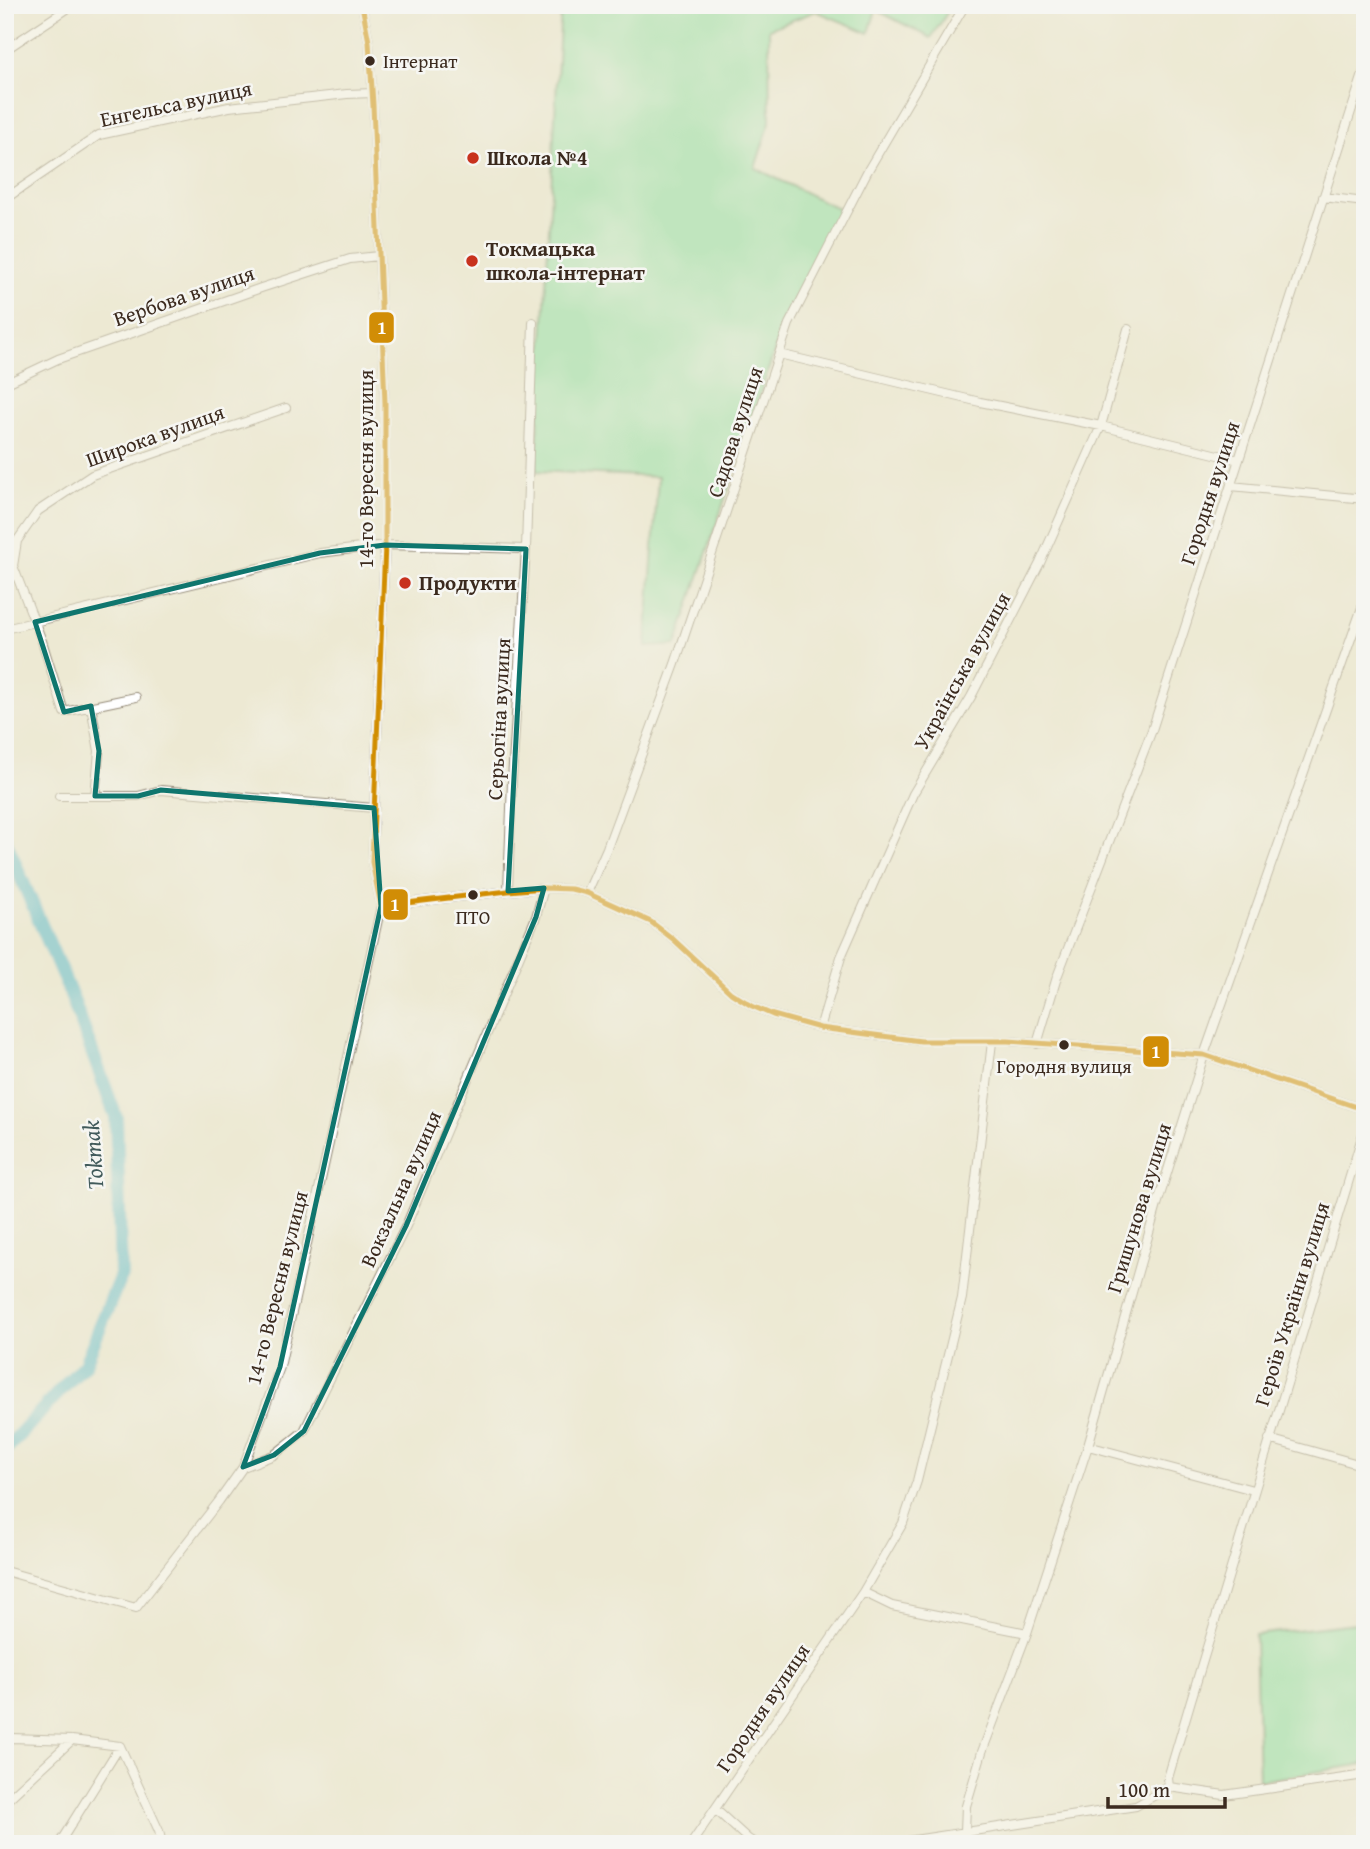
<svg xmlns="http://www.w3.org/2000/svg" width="1370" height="1849" viewBox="0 0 1370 1849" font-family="'Gentium Book Plus',serif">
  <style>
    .green { fill: #8be1a4; stroke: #638661; stroke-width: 2 }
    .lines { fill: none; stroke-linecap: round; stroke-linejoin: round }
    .river { stroke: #4fb7cd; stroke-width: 14 }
    .minor-casing { stroke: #948a78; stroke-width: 10 }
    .minor { stroke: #fff; stroke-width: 8 }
    .bus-1-casing { stroke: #f6f6f2; stroke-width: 10 }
    .bus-1 { stroke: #d18d06; stroke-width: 5 }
    .marked { fill: none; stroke: #0f766e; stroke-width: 5; stroke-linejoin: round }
    .bus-dot { fill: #3b2a1e; stroke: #f6f6f2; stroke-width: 2.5 }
    .poi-dot { fill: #c8321e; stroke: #f6f6f2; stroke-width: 2.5 }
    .labels { text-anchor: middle; stroke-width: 5; stroke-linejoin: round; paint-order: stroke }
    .bus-label { font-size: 19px; fill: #3b2a1e; stroke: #f6f6f2 }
    .street-label { font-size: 21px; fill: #3b2a1e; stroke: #f6f6f2 }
    .poi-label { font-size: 21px; font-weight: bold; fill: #3b2a1e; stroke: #f6f6f2; text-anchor: start }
    .water-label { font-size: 23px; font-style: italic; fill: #425b5b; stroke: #f6f6f2 }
    .line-badge { stroke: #f6f6f2; stroke-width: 2.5 }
    .badge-label { font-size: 19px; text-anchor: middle; font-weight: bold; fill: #fff }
  </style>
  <rect width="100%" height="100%" fill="#f6f6f2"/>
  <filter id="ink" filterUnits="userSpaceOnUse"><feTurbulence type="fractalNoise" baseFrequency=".0143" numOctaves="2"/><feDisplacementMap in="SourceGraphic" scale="14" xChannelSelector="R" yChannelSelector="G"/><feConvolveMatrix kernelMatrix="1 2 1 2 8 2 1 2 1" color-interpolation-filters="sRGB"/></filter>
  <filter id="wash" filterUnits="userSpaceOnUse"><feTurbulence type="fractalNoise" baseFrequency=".00686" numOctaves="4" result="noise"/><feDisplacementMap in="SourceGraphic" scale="28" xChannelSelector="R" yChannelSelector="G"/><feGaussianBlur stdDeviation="1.57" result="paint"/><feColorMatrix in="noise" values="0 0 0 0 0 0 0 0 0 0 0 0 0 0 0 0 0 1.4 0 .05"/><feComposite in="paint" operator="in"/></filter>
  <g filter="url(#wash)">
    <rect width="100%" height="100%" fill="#ede9d3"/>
    <path class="green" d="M 561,5 L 952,5 L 931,38 L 876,10 L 869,33 L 816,11 L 769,29 L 770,122 L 755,168 L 841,210 L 784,323 L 676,645 L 646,647 L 658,477 L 536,471 Z
      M 1365,1622 L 1365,1764 L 1259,1781 L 1255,1635 Z"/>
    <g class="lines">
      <path class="river" d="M 5,840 L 72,997 L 116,1117 L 121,1275 L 85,1364 L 5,1450"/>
    </g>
  </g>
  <g filter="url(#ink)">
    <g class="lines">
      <defs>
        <path id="minor" d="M 5,50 L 73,5
          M 1323,197 L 1365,202
          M 5,199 L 99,135 L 229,107 L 347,94 L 373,93
          M 779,354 L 980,402 L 1101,426 L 1239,460
          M 5,384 L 58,359 L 261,288 L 350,259 L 379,256
          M 1231,486 L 1365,499
          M 5,629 L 320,553 L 385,545 L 526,549
          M 136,697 L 64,712 L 42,641 L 13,566 L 17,541 L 38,511 L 92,475 L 286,408
          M 91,706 L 99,751 L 95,796
          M 59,796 L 138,796 L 161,790 L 374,808
          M 508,891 L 512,781 L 526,549 L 533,322
          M 587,893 L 607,848 L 675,664 L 789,324 L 867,172 L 965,5
          M 381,906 L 508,891 L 544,888 L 571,889 L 587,893 L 651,922 L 673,939 L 731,993 L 752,1006 L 773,1015 L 820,1028 L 921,1041 L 1008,1041 L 1204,1055 L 1365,1110
          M 820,1028 L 841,957 L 913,794 L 971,697 L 1040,563 L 1101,426 L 1128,329
          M 1037,1044 L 1057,977 L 1152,730 L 1365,68
          M 1269,1439 L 1365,1466
          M 1088,1446 L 1253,1490
          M 243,1467 L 274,1455 L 304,1431 L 406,1226 L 536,917 L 544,888
          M 5,1571 L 136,1608 L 219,1501 L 243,1467 L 280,1367 L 381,906 L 372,862 L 385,545 L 385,403 L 373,105 L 369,42 L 362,5
          M 863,1592 L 892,1606 L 1027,1633
          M 5,1741 L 11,1738 L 72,1740 L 120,1746 L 159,1831 L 162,1844
          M 1169,1787 L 1168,1778 L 1191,1700 L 1365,1127
          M 5,1802 L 72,1740
          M 715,1809 L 748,1839 L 756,1844
          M 965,1831 L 966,1806 L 982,1752 L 1027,1633 L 1088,1446 L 1157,1205 L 1204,1055 L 1365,599
          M 59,1844 L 120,1746
          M 691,1844 L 863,1592 L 903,1523 L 917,1481 L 962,1298 L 992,1042
          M 888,1844 L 1136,1806 L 1169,1787 L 1224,1795 L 1365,1775"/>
      </defs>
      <use href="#minor" class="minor-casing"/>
      <use href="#minor" class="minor"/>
      <defs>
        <path id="bus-1" d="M 362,5 L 369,42 L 373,105 L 385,403 L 385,545 L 372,862 L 381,906 L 508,891 L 544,888 L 571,889 L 587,893 L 651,922 L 673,939 L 731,993 L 752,1006 L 773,1015 L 820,1028 L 921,1041 L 1008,1041 L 1204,1055 L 1365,1110"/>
      </defs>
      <use href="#bus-1" class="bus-1-casing"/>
      <use href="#bus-1" class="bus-1"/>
    </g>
  </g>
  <path d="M0 0H1370V1849H0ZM 385,545 L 526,549 L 508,891 L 544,888 L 536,917 L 406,1226 L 304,1431 L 274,1455 L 243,1467 L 280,1367 L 381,906 L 374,808 L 161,790 L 138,796 L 95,796 L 99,751 L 91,706 L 64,712 L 35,622 L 320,553 Z" fill="#ede9d3" fill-opacity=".55" fill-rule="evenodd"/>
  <path class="marked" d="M 385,545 L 526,549 L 508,891 L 544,888 L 536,917 L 406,1226 L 304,1431 L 274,1455 L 243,1467 L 280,1367 L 381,906 L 374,808 L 161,790 L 138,796 L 95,796 L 99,751 L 91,706 L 64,712 L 35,622 L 320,553 Z"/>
  <g class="bus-dot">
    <circle cx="370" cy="61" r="6"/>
    <circle cx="473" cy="895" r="6"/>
    <circle cx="1064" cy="1045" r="6"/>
  </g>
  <g class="poi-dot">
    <circle cx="473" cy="158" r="7"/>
    <circle cx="472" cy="261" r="7"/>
    <circle cx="405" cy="583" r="7"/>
  </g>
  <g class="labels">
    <g class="bus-label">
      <text x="383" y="68" text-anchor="start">Інтернат</text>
      <text x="473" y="924">ПТО</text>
      <text x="1064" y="1073">Городня вулиця</text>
    </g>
    <g class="street-label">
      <text transform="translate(176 104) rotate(-12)" y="7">Енгельса вулиця</text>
      <text transform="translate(184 296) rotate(-19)" y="7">Вербова вулиця</text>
      <text transform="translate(735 432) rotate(-72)" y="7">Садова вулиця</text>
      <text transform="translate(155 436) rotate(-20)" y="7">Широка вулиця</text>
      <text transform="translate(366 469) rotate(-90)" y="7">14-го Вересня вулиця</text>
      <text transform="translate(1210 493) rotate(-72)" y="7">Городня вулиця</text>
      <text transform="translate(962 671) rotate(-61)" y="7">Українська вулиця</text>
      <text transform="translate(499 719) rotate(-87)" y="7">Серьогіна вулиця</text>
      <text transform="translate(401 1189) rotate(-66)" y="7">Вокзальна вулиця</text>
      <text transform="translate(1139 1208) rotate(-73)" y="7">Гришунова вулиця</text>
      <text transform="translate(277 1288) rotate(-76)" y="7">14-го Вересня вулиця</text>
      <text transform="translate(1292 1304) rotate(-73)" y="7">Героїв України вулиця</text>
      <text transform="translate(763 1708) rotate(-56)" y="7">Городня вулиця</text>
    </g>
    <g class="poi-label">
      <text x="487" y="165">Школа №4</text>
      <text x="486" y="256">Токмацька<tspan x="486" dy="24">школа-інтернат</tspan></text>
      <text x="419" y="590">Продукти</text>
    </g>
    <g class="water-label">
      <text transform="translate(93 1155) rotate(-94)" y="8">Tokmak</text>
    </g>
  </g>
  <g class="line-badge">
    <rect x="368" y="311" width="27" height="33" rx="7" fill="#d18d06"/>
    <rect x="382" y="888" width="27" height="33" rx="7" fill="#d18d06"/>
    <rect x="1142" y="1035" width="28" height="33" rx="7" fill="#d18d06"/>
  </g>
  <g class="badge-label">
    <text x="382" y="334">1</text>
    <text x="395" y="911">1</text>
    <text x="1156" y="1058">1</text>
  </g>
  <rect width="1370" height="1849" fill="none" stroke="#f6f6f2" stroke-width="28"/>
  <path d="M1108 1797v10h117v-10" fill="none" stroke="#3b2a1e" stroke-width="3.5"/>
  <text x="1118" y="1797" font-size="21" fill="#3b2a1e" stroke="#f6f6f2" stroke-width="5" paint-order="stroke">100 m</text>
</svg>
